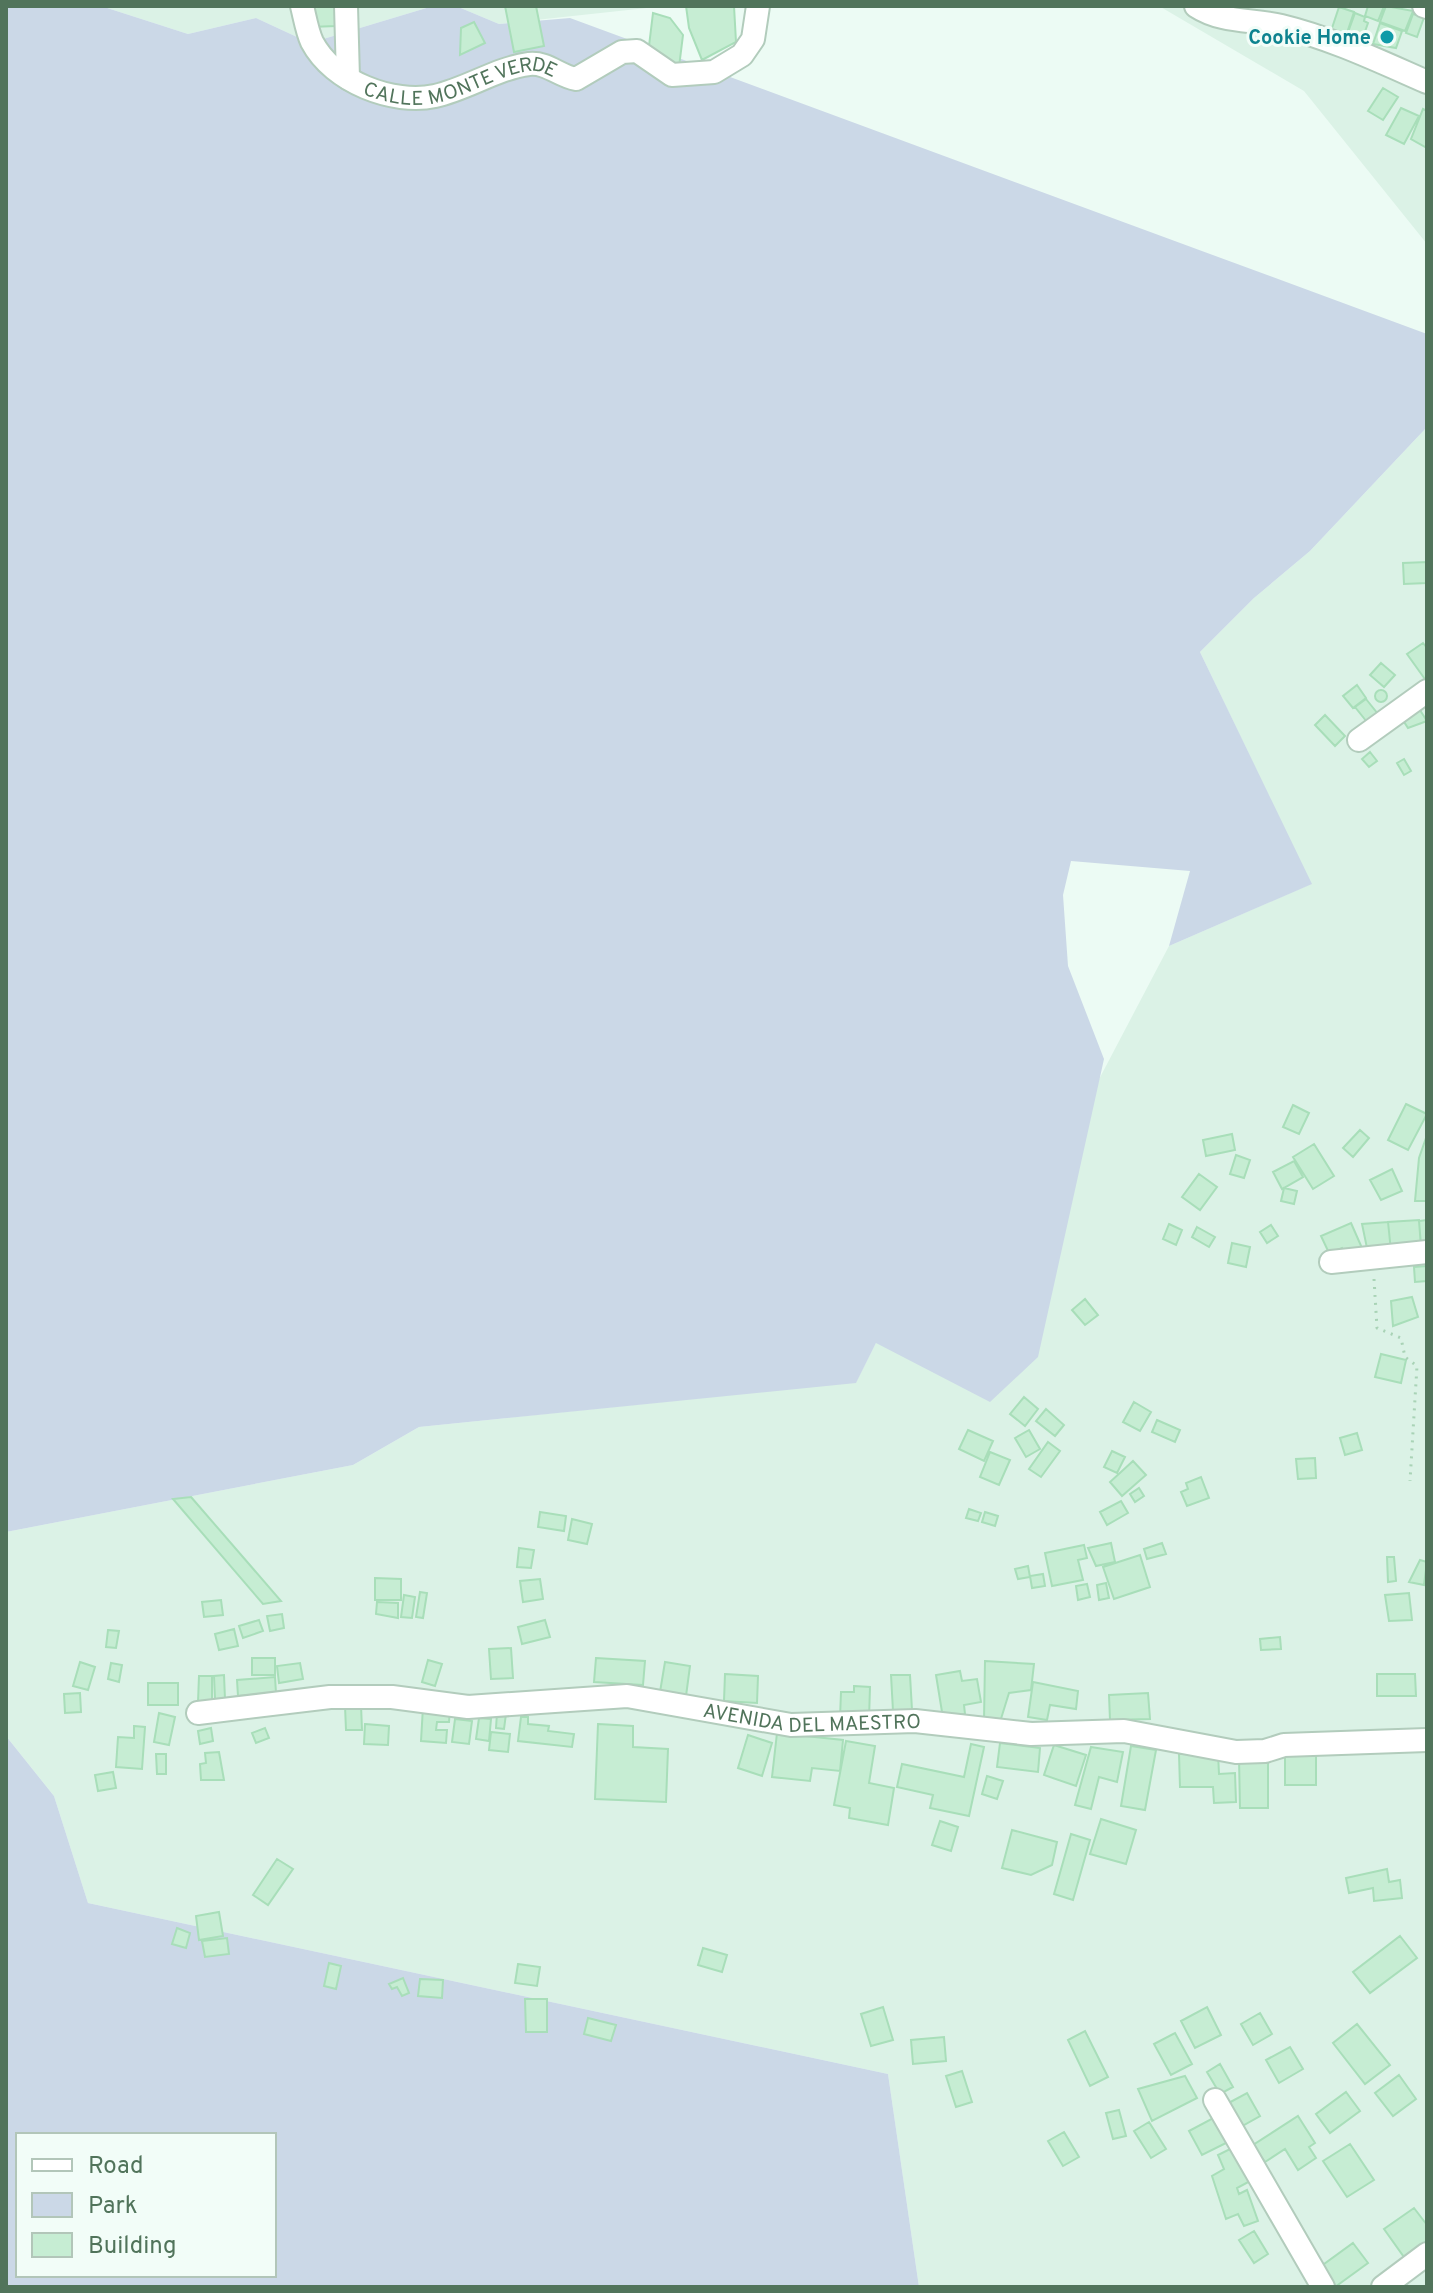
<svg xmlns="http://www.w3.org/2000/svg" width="1433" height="2293" viewBox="0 0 1433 2293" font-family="Overpass,sans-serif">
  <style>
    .residential { fill: #dbf2e6 }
    .green { fill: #cbd8e7; fill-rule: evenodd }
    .building { fill: #c6edd3; stroke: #a8deb9; stroke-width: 2 }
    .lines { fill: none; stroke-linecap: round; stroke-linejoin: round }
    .minor-casing { stroke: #b2ccbc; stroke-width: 26 }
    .path { stroke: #a9d3b6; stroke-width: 3; stroke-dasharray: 2 6; stroke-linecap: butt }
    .minor { stroke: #fff; stroke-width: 22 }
    .culture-dot { fill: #0f9aa8; stroke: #f2fdf8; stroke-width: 3 }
    .labels { text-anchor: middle; stroke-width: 6; stroke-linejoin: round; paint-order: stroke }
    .culture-label { font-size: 20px; font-weight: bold; fill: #0d838f; stroke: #f2fdf8; text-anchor: end }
    .street-label { font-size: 20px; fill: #51745b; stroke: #f2fdf8 }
  </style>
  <rect width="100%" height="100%" fill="#ecfbf4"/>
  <path class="residential" d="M 101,6 L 433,6 L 310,43 L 256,18 L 188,34 Z
    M 456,6 L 665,6 L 499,24 Z
    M 1159,6 L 1427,6 L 1427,244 L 1304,91 Z
    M 1427,427 L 1427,2287 L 919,2287 L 888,2074 L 88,1903 L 54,1796 L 6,1736 L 6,1532 L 353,1465 L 419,1427 L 856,1382 L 876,1343 L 1075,1125 L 1169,946 L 1311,884 L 1200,652 L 1254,598 L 1310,551 Z"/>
  <path class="green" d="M 6,6 L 101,6 L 188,34 L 256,18 L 310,43 L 433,6 L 456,6 L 499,24 L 570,18 L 1427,334 L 1427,427 L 1310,551 L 1254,598 L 1200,652 L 1312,884 L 1169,946 L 1190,871 L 1071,861 L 1063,895 L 1068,966 L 1104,1059 L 1038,1357 L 990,1402 L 876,1343 L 856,1383 L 419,1427 L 353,1465 L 6,1532 Z
    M 6,1736 L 54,1796 L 88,1903 L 888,2074 L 919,2287 L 6,2287 ZM 18,2135 L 274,2135 L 274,2275 L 18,2275 Z"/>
  <path class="building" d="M 308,6 L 335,6 L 336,26 L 310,27 Z
    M 505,6 L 536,6 L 544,46 L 514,52 Z
    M 686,6 L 734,6 L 736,42 L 702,60 L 689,28 Z
    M 1368,6 L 1384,6 L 1378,21 L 1365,16 Z
    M 1386,6 L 1413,11 L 1405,31 L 1380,22 Z
    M 1339,7 L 1354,12 L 1346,36 L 1331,31 Z
    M 1427,9 L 1417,37 L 1406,33 L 1413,14 L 1421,16 Z
    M 653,13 L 670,18 L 683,35 L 679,67 L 649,46 Z
    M 1355,13 L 1365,17 L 1364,21 L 1368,23 L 1362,40 L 1347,35 Z
    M 474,22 L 485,43 L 460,55 L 461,28 Z
    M 1380,23 L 1402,31 L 1396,48 L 1373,44 Z
    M 1383,88 L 1398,97 L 1383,120 L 1368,111 Z
    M 1401,108 L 1419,116 L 1404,144 L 1386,135 Z
    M 1423,109 L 1427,111 L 1427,148 L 1411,139 Z
    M 1427,562 L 1427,583 L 1404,584 L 1403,563 Z
    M 1423,643 L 1427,648 L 1427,682 L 1407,654 Z
    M 1381,663 L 1395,675 L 1384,687 L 1370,675 Z
    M 1357,685 L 1366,698 L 1353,708 L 1343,696 Z
    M1375 696a6 6 0 1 1 12 0a6 6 0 1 1-12 0Z
    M 1366,699 L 1378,714 L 1367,722 L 1355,707 Z
    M 1416,704 L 1427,721 L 1408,728 L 1399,714 Z
    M 1325,715 L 1345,736 L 1335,746 L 1315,725 Z
    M 1370,752 L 1377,761 L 1369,767 L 1362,759 Z
    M 1404,759 L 1411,771 L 1404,775 L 1397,763 Z
    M 1406,1104 L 1427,1114 L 1408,1150 L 1388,1140 Z
    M 1293,1105 L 1309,1113 L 1299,1134 L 1283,1127 Z
    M 1360,1130 L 1369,1138 L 1353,1157 L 1343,1148 Z
    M 1232,1134 L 1235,1150 L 1206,1156 L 1203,1140 Z
    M 1427,1135 L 1427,1201 L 1415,1201 L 1419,1158 Z
    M 1314,1144 L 1334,1176 L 1313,1189 L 1293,1157 Z
    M 1236,1155 L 1250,1160 L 1244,1178 L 1230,1174 Z
    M 1294,1161 L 1303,1177 L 1282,1189 L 1273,1172 Z
    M 1392,1169 L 1402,1191 L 1381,1200 L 1370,1180 Z
    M 1199,1174 L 1217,1187 L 1200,1210 L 1182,1197 Z
    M 1284,1188 L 1297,1191 L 1294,1204 L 1281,1201 Z
    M 1419,1220 L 1421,1248 L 1391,1251 L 1388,1222 Z
    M 1427,1220 L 1427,1244 L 1421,1245 L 1419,1221 Z
    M 1388,1222 L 1391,1251 L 1368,1253 L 1362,1224 Z
    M 1351,1223 L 1362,1248 L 1345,1255 L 1342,1248 L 1329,1253 L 1321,1236 Z
    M 1169,1224 L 1182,1230 L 1176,1245 L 1163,1239 Z
    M 1271,1225 L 1278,1236 L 1267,1243 L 1260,1232 Z
    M 1197,1227 L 1215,1237 L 1209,1247 L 1192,1237 Z
    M 1232,1243 L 1250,1247 L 1246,1267 L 1228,1263 Z
    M 1427,1266 L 1427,1281 L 1415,1282 L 1414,1267 Z
    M 1412,1297 L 1418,1317 L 1393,1326 L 1391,1301 Z
    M 1085,1299 L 1098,1315 L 1085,1325 L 1072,1310 Z
    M 1381,1354 L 1406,1360 L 1401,1383 L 1375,1377 Z
    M 1024,1397 L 1038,1409 L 1025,1426 L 1010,1414 Z
    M 1134,1402 L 1151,1412 L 1140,1431 L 1123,1422 Z
    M 1046,1409 L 1064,1425 L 1055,1436 L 1036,1421 Z
    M 1157,1420 L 1180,1430 L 1175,1442 L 1152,1432 Z
    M 968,1430 L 993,1441 L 984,1461 L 959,1449 Z
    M 1029,1430 L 1040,1449 L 1026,1457 L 1015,1438 Z
    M 1357,1433 L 1362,1450 L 1345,1455 L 1340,1438 Z
    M 1048,1442 L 1060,1451 L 1041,1477 L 1029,1469 Z
    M 1112,1451 L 1125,1457 L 1117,1473 L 1104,1467 Z
    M 990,1452 L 1010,1460 L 999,1485 L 980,1477 Z
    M 1315,1458 L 1316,1478 L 1298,1479 L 1296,1459 Z
    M 1133,1461 L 1146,1475 L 1122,1496 L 1110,1482 Z
    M 1201,1477 L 1209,1498 L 1187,1506 L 1181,1492 L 1188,1489 L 1186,1483 Z
    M 1139,1488 L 1144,1496 L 1135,1502 L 1130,1494 Z
    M 191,1497 L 281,1601 L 263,1604 L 173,1499 Z
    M 1121,1501 L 1128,1513 L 1107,1525 L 1100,1512 Z
    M 969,1509 L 981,1513 L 978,1521 L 966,1518 Z
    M 540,1512 L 566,1516 L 564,1531 L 538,1527 Z
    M 985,1512 L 998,1516 L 995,1526 L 982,1522 Z
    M 572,1519 L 592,1524 L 587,1544 L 568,1540 Z
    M 1111,1543 L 1115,1562 L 1096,1566 L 1088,1548 Z
    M 1162,1543 L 1166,1554 L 1147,1559 L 1144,1549 Z
    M 1084,1545 L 1087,1558 L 1078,1560 L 1083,1580 L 1052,1586 L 1045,1553 Z
    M 519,1548 L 534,1550 L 531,1568 L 517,1567 Z
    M 1140,1555 L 1150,1587 L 1114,1599 L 1103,1567 Z
    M 1387,1557 L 1394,1557 L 1396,1581 L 1388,1582 Z
    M 1420,1560 L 1427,1562 L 1424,1585 L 1409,1582 Z
    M 1028,1566 L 1030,1577 L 1018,1579 L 1015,1569 Z
    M 1043,1574 L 1045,1586 L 1032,1588 L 1030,1576 Z
    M 375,1578 L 401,1579 L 401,1600 L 375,1600 Z
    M 540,1579 L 543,1599 L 523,1602 L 520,1581 Z
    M 1106,1583 L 1109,1598 L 1099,1600 L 1097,1585 Z
    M 1087,1584 L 1090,1597 L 1078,1600 L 1076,1586 Z
    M 420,1592 L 427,1593 L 423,1618 L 416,1617 Z
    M 1409,1593 L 1412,1620 L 1389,1621 L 1385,1595 Z
    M 404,1595 L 415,1597 L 412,1618 L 401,1617 Z
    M 221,1600 L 223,1615 L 204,1617 L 202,1602 Z
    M 377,1602 L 398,1603 L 398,1618 L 376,1614 Z
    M 282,1614 L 284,1628 L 270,1631 L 267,1616 Z
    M 259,1620 L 263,1631 L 243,1638 L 239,1626 Z
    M 545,1620 L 550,1637 L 522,1644 L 518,1627 Z
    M 234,1629 L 238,1646 L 219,1650 L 215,1634 Z
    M 108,1630 L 119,1631 L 116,1648 L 106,1647 Z
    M 1280,1637 L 1281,1649 L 1261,1650 L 1260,1639 Z
    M 511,1648 L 513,1678 L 491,1679 L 489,1649 Z
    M 252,1658 L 275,1658 L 275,1675 L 252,1675 Z
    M 596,1658 L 645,1661 L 643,1685 L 594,1682 Z
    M 428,1660 L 442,1664 L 435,1686 L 422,1682 Z
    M 985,1661 L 1034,1664 L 1031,1690 L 1009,1693 L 1000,1722 L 984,1720 Z
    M 80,1662 L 95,1667 L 88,1690 L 73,1686 Z
    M 665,1662 L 690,1666 L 686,1696 L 660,1692 Z
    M 111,1663 L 122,1665 L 119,1682 L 108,1679 Z
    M 300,1663 L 303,1679 L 279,1683 L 277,1666 Z
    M 960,1671 L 962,1681 L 977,1679 L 981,1702 L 964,1705 L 965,1714 L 943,1718 L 936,1675 Z
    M 725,1674 L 758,1676 L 757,1703 L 724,1701 Z
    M 1377,1674 L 1415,1674 L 1416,1696 L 1377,1696 Z
    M 224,1675 L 225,1699 L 215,1699 L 214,1676 Z
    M 891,1675 L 910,1675 L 912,1710 L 893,1711 Z
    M 199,1676 L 212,1676 L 212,1702 L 198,1702 Z
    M 275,1677 L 276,1693 L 238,1696 L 237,1680 Z
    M 1033,1682 L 1078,1691 L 1076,1709 L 1050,1705 L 1047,1720 L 1028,1717 Z
    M 148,1683 L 178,1683 L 178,1705 L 148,1705 Z
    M 854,1686 L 870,1687 L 869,1719 L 840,1718 L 841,1692 L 854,1692 Z
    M 80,1693 L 81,1712 L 65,1713 L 64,1694 Z
    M 1148,1693 L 1150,1719 L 1110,1720 L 1109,1695 Z
    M 361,1705 L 362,1730 L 346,1730 L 345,1706 Z
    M 423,1707 L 450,1708 L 449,1722 L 437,1722 L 436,1730 L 447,1730 L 446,1743 L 421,1741 Z
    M 159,1713 L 175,1717 L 169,1745 L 154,1742 Z
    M 497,1713 L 506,1714 L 504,1729 L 496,1728 Z
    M 521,1717 L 528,1717 L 528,1724 L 549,1726 L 548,1731 L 574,1734 L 572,1747 L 518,1741 Z
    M 479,1718 L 491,1719 L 489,1741 L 476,1739 Z
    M 455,1719 L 472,1721 L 469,1744 L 452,1742 Z
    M 365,1724 L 389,1726 L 388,1745 L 364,1744 Z
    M 598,1724 L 633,1726 L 633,1747 L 668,1749 L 666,1802 L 595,1799 Z
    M 134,1726 L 145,1727 L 142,1769 L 116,1767 L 118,1737 L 134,1738 Z
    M 211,1728 L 213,1741 L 200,1744 L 198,1731 Z
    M 265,1728 L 269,1738 L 256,1743 L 252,1733 Z
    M 491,1732 L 510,1734 L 508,1752 L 489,1750 Z
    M 777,1733 L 843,1740 L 840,1771 L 812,1768 L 810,1781 L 772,1777 Z
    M 748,1735 L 772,1743 L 762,1776 L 738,1768 Z
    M 846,1741 L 875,1746 L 869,1783 L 894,1788 L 888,1825 L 849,1818 L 850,1808 L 834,1805 Z
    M 1000,1743 L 1040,1748 L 1038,1772 L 997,1767 Z
    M 971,1744 L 984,1747 L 969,1816 L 930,1808 L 933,1795 L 897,1787 L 902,1764 L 964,1777 Z
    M 1054,1745 L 1086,1755 L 1076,1786 L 1044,1775 Z
    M 1131,1746 L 1156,1750 L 1145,1810 L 1121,1806 Z
    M 1091,1747 L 1123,1752 L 1117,1782 L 1099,1777 L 1091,1809 L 1075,1805 Z
    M 219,1752 L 224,1780 L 201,1780 L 200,1764 L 206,1763 L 205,1753 Z
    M 1218,1753 L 1219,1774 L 1235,1773 L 1236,1802 L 1214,1803 L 1213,1787 L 1180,1787 L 1179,1754 Z
    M 156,1754 L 166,1754 L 166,1774 L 157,1774 Z
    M 1285,1756 L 1316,1756 L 1316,1785 L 1285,1785 Z
    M 1239,1758 L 1268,1758 L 1268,1808 L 1240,1808 Z
    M 113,1772 L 116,1788 L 98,1791 L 95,1775 Z
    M 987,1776 L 1003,1781 L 997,1799 L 982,1794 Z
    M 1101,1819 L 1136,1830 L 1126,1864 L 1090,1854 Z
    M 940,1821 L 958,1827 L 951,1851 L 932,1845 Z
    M 1012,1830 L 1057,1842 L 1052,1865 L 1031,1875 L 1002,1868 Z
    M 1071,1834 L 1090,1840 L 1073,1900 L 1054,1894 Z
    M 277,1859 L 293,1869 L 268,1905 L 253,1895 Z
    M 1387,1869 L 1389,1882 L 1400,1880 L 1402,1898 L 1374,1901 L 1373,1888 L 1349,1893 L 1346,1878 Z
    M 219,1912 L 223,1936 L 199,1940 L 196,1916 Z
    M 177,1928 L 190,1933 L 186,1948 L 172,1944 Z
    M 1400,1936 L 1417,1958 L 1370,1993 L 1353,1972 Z
    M 227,1938 L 229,1954 L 205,1957 L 202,1941 Z
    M 703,1948 L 727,1955 L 722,1972 L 698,1965 Z
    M 329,1963 L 341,1966 L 336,1989 L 324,1986 Z
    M 518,1964 L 540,1967 L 537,1986 L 515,1983 Z
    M 403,1978 L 409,1993 L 402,1996 L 397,1987 L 392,1989 L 389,1984 Z
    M 420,1979 L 443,1980 L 442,1998 L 418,1996 Z
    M 525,1999 L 547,1999 L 547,2032 L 526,2032 Z
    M 883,2007 L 893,2040 L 871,2046 L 861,2014 Z
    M 1207,2007 L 1221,2035 L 1195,2048 L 1181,2021 Z
    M 1260,2013 L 1272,2034 L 1253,2045 L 1241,2024 Z
    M 588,2018 L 616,2025 L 611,2041 L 584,2034 Z
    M 1357,2024 L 1390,2065 L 1365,2084 L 1333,2043 Z
    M 1085,2031 L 1108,2077 L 1090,2086 L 1068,2040 Z
    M 1175,2033 L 1192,2064 L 1171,2075 L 1154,2044 Z
    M 944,2037 L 946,2061 L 913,2064 L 911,2040 Z
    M 1290,2047 L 1303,2069 L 1279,2083 L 1266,2060 Z
    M 1220,2064 L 1233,2087 L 1220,2094 L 1207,2072 Z
    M 962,2071 L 972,2102 L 956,2107 L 946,2076 Z
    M 1399,2075 L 1416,2099 L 1393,2116 L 1375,2093 Z
    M 1185,2076 L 1197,2098 L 1152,2121 L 1138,2089 Z
    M 1346,2092 L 1360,2111 L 1330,2133 L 1316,2114 Z
    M 1247,2093 L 1260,2116 L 1237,2129 L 1223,2106 Z
    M 1119,2110 L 1126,2136 L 1113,2139 L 1106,2113 Z
    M 1217,2116 L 1230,2141 L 1202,2155 L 1189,2131 Z
    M 1298,2116 L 1315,2143 L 1309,2147 L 1316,2158 L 1298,2170 L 1285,2149 L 1265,2162 L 1253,2145 Z
    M 1149,2122 L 1166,2149 L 1151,2158 L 1134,2131 Z
    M 1064,2132 L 1079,2157 L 1063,2166 L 1048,2141 Z
    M 1350,2144 L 1374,2180 L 1347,2197 L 1323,2161 Z
    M 1236,2146 L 1252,2180 L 1237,2188 L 1239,2194 L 1247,2190 L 1258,2221 L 1244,2226 L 1238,2214 L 1226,2219 L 1212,2176 L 1224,2169 L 1218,2155 Z
    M 1414,2208 L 1427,2225 L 1427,2241 L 1404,2257 L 1384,2229 Z
    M 1254,2231 L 1268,2254 L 1254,2263 L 1239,2240 Z
    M 1353,2243 L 1368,2263 L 1335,2287 L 1320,2267 Z"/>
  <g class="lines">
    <defs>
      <g id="minor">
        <path id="s1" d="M 302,6 C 305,18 307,31 312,42 C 333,82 393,105 435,96 C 467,89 497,68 529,64 C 547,62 559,76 576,79 L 622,52 L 637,51 L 672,75 L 714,72 L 742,55 L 753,39 L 758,6"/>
        <path d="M 346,6 L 348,78"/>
        <path d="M 1196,6 C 1222,23 1252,19 1281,26 C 1331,38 1379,61 1427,82"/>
        <path d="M 1424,6 L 1427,7"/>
        <path d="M 1359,740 L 1427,691"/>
        <path d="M 1331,1262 L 1427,1252"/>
        <path id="s2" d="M 198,1713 L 330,1697 L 392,1697 L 468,1707 L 627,1696 L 791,1725 L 915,1721 L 1031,1734 L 1124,1731 L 1236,1752 L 1265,1751 L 1284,1745 L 1427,1740"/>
        <path d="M 1215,2100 L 1323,2287"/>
        <path d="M 1383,2287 L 1427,2254"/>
      </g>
    </defs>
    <use href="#minor" class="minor-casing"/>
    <path class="path" d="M 1374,1279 L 1377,1328 L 1401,1338 L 1405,1357 L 1417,1366 L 1410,1481"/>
    <use href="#minor" class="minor"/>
  </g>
  <circle class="culture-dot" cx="1387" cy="37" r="8"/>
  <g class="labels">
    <g class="culture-label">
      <text x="1371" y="44">Cookie Home</text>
    </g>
    <g class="street-label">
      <text dy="7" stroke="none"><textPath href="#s1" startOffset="208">CALLE MONTE VERDE</textPath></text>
      <text dy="7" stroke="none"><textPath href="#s2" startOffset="618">AVENIDA DEL MAESTRO</textPath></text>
    </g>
  </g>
  <rect width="1433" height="2293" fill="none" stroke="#51745b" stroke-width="16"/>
  <rect x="16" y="2133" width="260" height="144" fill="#f2fdf8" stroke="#b2c6b9" stroke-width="2"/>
  <rect x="32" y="2159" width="40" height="12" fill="#ffffff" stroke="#b2c6b9" stroke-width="2"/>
  <text x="88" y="2173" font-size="24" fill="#51745b">Road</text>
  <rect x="32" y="2193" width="40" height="24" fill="#cbd8e7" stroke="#b2c6b9" stroke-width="2"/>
  <text x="88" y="2213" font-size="24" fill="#51745b">Park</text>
  <rect x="32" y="2233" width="40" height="24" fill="#c6edd3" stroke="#b2c6b9" stroke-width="2"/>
  <text x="88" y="2253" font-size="24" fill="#51745b">Building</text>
</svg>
